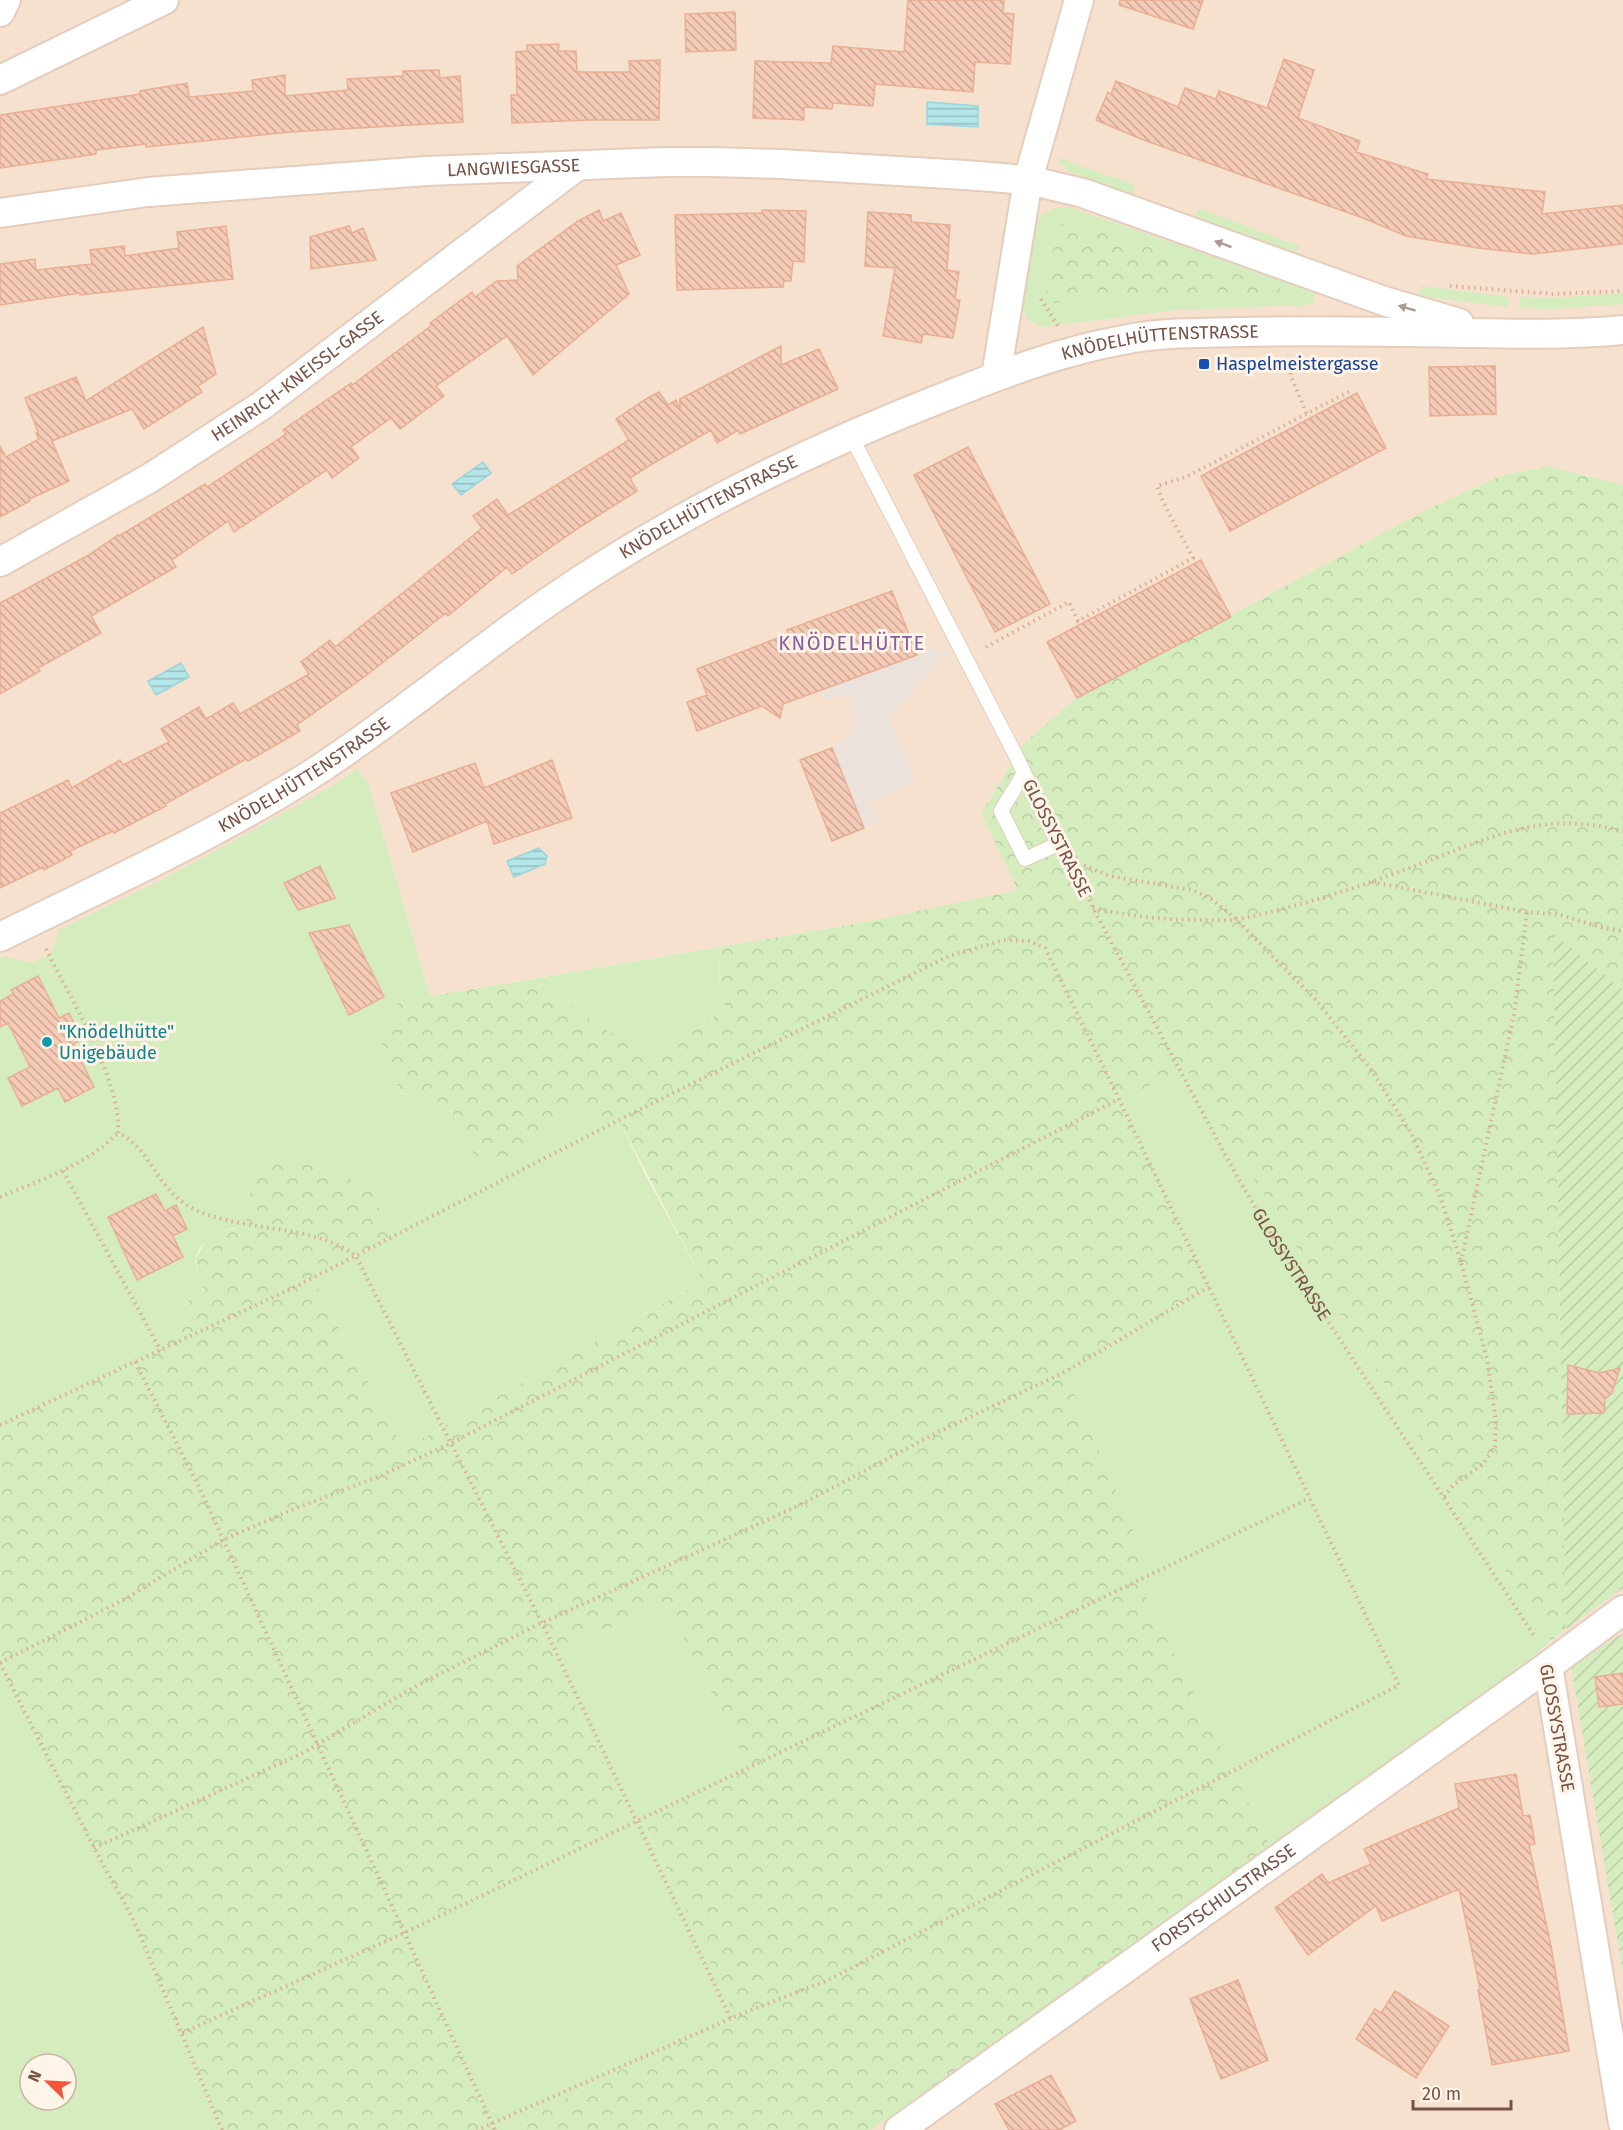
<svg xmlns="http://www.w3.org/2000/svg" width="1623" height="2130" viewBox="0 0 1623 2130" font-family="'Fira Sans',sans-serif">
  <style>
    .residential { fill: #f6e1ce }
    .industrial { fill: #ece2dc }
    .grass { fill: #d4ecbe; fill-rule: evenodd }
    .forest { fill: url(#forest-crowns) }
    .garden { fill: url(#garden-furrows) }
    .water { fill: url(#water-rules); stroke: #99d6db; stroke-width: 1.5 }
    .building { fill: url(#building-back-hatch); stroke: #e9af95; stroke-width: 1.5 }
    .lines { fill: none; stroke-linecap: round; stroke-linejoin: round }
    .lane-casing { stroke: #e5cdbe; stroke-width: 16 }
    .street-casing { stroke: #e5cdbe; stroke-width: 32 }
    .path { stroke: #daad99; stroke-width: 4; stroke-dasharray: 1.5 4.5; stroke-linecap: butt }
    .lane { stroke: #fff; stroke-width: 14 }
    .street { stroke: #fff; stroke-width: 28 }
    .oneway { fill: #ad9890 }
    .transit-dot { fill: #1a4fb4; stroke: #fff4e8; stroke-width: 2 }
    .culture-dot { fill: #0f9aa8; stroke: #fff4e8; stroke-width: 2 }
    .labels { text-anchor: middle; stroke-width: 6; stroke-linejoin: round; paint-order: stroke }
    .street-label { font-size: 18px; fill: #765346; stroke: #fff4e8 }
    .transit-label { font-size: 18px; fill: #164399; stroke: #fff4e8; text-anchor: start }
    .culture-label { font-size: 18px; fill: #0d838f; stroke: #fff4e8; text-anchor: start }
    .neighbourhood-label { font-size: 20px; letter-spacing: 1.5px; fill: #83609b; stroke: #fff4e8 }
  </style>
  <defs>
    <pattern id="forest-crowns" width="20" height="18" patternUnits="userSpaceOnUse" patternTransform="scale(1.5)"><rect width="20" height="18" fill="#d4ecbe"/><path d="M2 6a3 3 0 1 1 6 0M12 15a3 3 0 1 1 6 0" fill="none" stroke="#b9cca5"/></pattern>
    <pattern id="garden-furrows" width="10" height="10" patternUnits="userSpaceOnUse" patternTransform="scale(1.5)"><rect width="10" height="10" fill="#d4ecbe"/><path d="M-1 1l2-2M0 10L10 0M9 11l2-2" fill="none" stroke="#b9cca5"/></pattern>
    <pattern id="water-rules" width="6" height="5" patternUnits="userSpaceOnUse" patternTransform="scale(1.5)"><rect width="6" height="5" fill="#b3e5e9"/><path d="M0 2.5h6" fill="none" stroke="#96bcbf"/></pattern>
    <pattern id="building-back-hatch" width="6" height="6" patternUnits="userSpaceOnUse" patternTransform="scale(1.5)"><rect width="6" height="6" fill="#f5cab6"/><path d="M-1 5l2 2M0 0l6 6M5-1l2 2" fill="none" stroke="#cba796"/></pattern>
  </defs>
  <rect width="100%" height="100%" fill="#fef0e0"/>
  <path class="residential" d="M 0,0 L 1623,0 L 1623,485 L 1548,466 L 1500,476 L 1424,511 L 1077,698 L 1025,742 L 981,813 L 1019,890 L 860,923 L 430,996 L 374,804 L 0,978 Z
    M 1553,933 L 1623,990 L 1623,2130 L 871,2130 L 1495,1690 L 1566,1629 Z"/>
  <path class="industrial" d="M 921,646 L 950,653 L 944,656 L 889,717 L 915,781 L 870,802 L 879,821 L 864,828 L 832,748 L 842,742 L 853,731 L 855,718 L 853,701 L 849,694 L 826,700 L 824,690 L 917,655 Z"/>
  <path class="grass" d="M 1056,157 L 1135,185 L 1131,195 L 1068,171 Z
    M 1058,207 L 1069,207 L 1313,291 L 1316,295 L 1313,303 L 1305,305 L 1176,310 L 1042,327 C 1033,324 1027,321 1024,312 C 1019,299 1034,240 1037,222 L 1042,214 Z
    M 1199,208 L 1299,246 L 1295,256 L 1195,218 Z
    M 1421,286 L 1509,297 L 1508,307 L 1419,296 Z
    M 1623,293 L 1623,304 L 1554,309 L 1520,308 L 1520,297 L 1554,298 Z
    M 357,769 L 368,783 L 430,996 L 396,1004 L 381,1032 L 385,1067 L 403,1093 L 449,1106 L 477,1161 L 509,1156 L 574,1110 L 619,1120 L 646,1176 L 703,1281 L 404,1449 L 312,1278 L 393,1236 L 372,1193 L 250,1188 C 251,1199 253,1211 246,1220 C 238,1229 231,1228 221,1231 C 210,1234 199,1246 196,1257 C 194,1267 201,1280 204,1288 L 201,1294 L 191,1297 L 181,1312 L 161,1351 L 0,1425 L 0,958 L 5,956 L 31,963 L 51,954 L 60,929 L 164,879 L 334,785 Z
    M 719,947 L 720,996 L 727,1010 L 646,1058 L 532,979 Z
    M 1186,1067 L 1290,1237 L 1551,1641 L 1495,1690 L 1271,1848 L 1131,1569 L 1146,1560 L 1065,1372 L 1209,1287 L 1119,1099 Z
    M 665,1601 L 750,1769 L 644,1823 L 736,2014 L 511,2125 L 513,2130 L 477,2130 L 492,2122 L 404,1933 L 630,1816 L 551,1657 Z
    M 0,1663 L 134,1921 L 220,2127 L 215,2130 L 0,2130 ZM 30,2064 L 66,2064 L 66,2100 L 30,2100 Z"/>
  <path class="forest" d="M 1068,223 L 1280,287 L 1279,295 L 1163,294 L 1052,303 L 1047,301 L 1046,295 L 1057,227 L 1061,224 Z
    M 1548,466 L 1623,485 L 1623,990 L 1553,934 L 1566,1629 L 1551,1641 L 1290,1237 L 1185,1068 L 1120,1100 L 1209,1287 L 1065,1372 L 1146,1560 L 1132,1569 L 1271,1848 L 871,2130 L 513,2130 L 510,2125 L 735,2014 L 644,1822 L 750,1769 L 665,1601 L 551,1657 L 630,1816 L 404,1933 L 492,2122 L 477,2130 L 215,2130 L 220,2126 L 134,1921 L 94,1848 L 0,1663 L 0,1425 L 161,1351 L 181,1312 L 191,1297 L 201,1294 L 204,1289 L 198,1275 L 196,1258 L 207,1238 L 220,1231 L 234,1229 L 246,1220 L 251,1209 L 250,1188 L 254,1175 L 269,1166 L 285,1162 L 330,1168 L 372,1193 L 393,1236 L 312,1278 L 404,1449 L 703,1281 L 619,1120 L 574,1110 L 509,1156 L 477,1161 L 449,1106 L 403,1093 L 385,1067 L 381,1032 L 396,1004 L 430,996 L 532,979 L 646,1057 L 727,1010 L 720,996 L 719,947 L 860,923 L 1018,890 L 981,813 L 1025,742 L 1077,698 L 1424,511 L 1500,476 Z"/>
  <path class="garden" d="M 1553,933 L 1623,990 L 1623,1588 L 1566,1629 Z
    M 1623,1633 L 1623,1973 L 1571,1666 Z"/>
  <path class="water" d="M 927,102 L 978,106 L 978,127 L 927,124 Z
    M 483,462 L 491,473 L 461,495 L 452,484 Z
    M 181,663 L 189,677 L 156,695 L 148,681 Z
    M 539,848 L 547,856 L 545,864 L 514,877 L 507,861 Z"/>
  <path class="building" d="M 908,0 L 1004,0 L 1003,13 L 1014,14 L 1010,64 L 975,62 L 973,92 L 875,84 L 873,106 L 833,103 L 832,109 L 804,107 L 804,120 L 753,118 L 755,61 L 831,63 L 833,46 L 904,52 Z
    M 1120,0 L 1203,0 L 1193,29 L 1119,5 Z
    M 735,12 L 736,50 L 686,52 L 685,14 Z
    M 559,44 L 558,51 L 576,51 L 577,72 L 630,72 L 629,61 L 660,60 L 659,120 L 590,120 L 512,123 L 511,95 L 517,95 L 516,52 L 527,51 L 527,45 Z
    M 1284,59 L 1314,70 L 1298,118 L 1360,141 L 1356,152 L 1428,174 L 1426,179 L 1545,192 L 1542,214 L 1623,205 L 1623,244 L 1532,254 L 1478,248 L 1406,236 L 1363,218 L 1141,139 L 1096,120 L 1108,92 L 1111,94 L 1116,81 L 1178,107 L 1185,88 L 1216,99 L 1219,91 L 1267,108 Z
    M 439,70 L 440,78 L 460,76 L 463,122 L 289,132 L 146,147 L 146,144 L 96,150 L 96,154 L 0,168 L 0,115 L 140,94 L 140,91 L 187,83 L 189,97 L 253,91 L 252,80 L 285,75 L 285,96 L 348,90 L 347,79 L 403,76 L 403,71 Z
    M 599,210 L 603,221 L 621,213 L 640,255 L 616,265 L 629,294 L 533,375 L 507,336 L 436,386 L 444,396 L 400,429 L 391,418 L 351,447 L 359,458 L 332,478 L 327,470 L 234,532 L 228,521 L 172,560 L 176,567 L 91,616 L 101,633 L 38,668 L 40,671 L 0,694 L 0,603 L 87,556 L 118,535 L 119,536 L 205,484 L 207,487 L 286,434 L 283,430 L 351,383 L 352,385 L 432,325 L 430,323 L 472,292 L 475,297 L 497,281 L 518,280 L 517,266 L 578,221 Z
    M 762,210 L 806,211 L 804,262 L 793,261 L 791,281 L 784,281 L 783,287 L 677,290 L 675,215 L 762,213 Z
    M 868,212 L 911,215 L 911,222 L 950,225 L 947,270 L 959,272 L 955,299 L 960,300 L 953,338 L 923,334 L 921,343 L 883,336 L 895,268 L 865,266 Z
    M 226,226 L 233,279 L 80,295 L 80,293 L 0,305 L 0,264 L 35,259 L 36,270 L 92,264 L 90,250 L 124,246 L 125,256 L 179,248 L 177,232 Z
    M 349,226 L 352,233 L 363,228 L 376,260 L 311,269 L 310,237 Z
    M 203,327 L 216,374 L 198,386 L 202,392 L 144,429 L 132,409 L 52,441 L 69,481 L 29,499 L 30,501 L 0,517 L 0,446 L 6,457 L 39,439 L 36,433 L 38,432 L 25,398 L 76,377 L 86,401 Z
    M 781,346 L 781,365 L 819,349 L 838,389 L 740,434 L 738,430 L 717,443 L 711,430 L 652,464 L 630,478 L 637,491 L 580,527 L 512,574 L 507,567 L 448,616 L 446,613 L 367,675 L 297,725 L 300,731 L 248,761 L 246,759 L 165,804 L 166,806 L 114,833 L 113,831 L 70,851 L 72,855 L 44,870 L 43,867 L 0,888 L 0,813 L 68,780 L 72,788 L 120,760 L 123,765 L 169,742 L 161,729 L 199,707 L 206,719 L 233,703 L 240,714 L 309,674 L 301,662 L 330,640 L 335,647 L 415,583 L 482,528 L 473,516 L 497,499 L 508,515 L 629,440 L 616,419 L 646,399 L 659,392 L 668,405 L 676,400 L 680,409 L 680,399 Z
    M 1495,366 L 1496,414 L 1430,416 L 1429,367 Z
    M 1357,393 L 1386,448 L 1230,531 L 1201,476 Z
    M 968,447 L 1050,604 L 995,632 L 914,475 Z
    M 1201,560 L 1231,617 L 1077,698 L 1047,642 Z
    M 892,591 L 917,655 L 783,704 L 780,718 L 762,706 L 697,731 L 687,702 L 707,695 L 697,669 L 788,634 L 787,630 Z
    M 832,748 L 864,828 L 832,841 L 800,760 Z
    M 552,760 L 572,818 L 494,844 L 487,821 L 413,852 L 391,793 L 475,763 L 484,788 Z
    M 320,866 L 335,898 L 298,910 L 284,883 Z
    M 349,925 L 384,997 L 349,1015 L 309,933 Z
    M 38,976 L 59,1018 L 69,1013 L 82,1039 L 73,1044 L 94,1087 L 65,1102 L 58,1088 L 22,1106 L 8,1078 L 30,1067 L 8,1023 L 0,1027 L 0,1001 L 13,994 L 11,990 Z
    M 156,1194 L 165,1211 L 176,1205 L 187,1229 L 173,1236 L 183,1257 L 137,1280 L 108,1217 Z
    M 1568,1365 L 1599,1373 L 1620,1368 L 1612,1393 L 1605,1399 L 1604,1413 L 1567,1414 Z
    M 1623,1673 L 1623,1704 L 1599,1707 L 1595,1677 Z
    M 1516,1774 L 1523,1816 L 1530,1815 L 1535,1844 L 1529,1845 L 1551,1946 L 1569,2051 L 1492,2065 L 1478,1990 L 1480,1989 L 1459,1889 L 1382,1921 L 1376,1906 L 1308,1955 L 1275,1908 L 1322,1874 L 1328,1883 L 1371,1864 L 1364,1849 L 1459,1808 L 1455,1784 Z
    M 1238,1980 L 1268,2060 L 1221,2079 L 1190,1999 Z
    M 1395,1991 L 1449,2026 L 1416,2078 L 1356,2039 L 1375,2009 L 1381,2013 Z
    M 1051,2075 L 1076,2121 L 1059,2130 L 1009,2130 L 995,2104 Z"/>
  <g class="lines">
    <defs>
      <path id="lane" d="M 850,434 L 1016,756 L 1058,844 L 1025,859 L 1001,811 L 1024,773"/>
      <g id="street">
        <path d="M 0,12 L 6,0"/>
        <path d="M 0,80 L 164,0"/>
        <path id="s2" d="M 0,213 L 148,192 L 426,171 L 665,162 L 711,162 L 781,164 L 965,175 L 1028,180 L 1083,193 L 1384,301 L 1459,323"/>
        <path d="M 996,376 L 1028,180 L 1079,0"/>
        <path id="s3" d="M 0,562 L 150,478 L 261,406 L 577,166"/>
        <path id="s4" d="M 0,937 C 109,883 222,833 324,766 C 401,715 472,655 548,602 C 671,517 805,451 944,397 C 1002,374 1061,351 1123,340 C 1160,332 1200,333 1239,332 C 1316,330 1394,332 1471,333 C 1521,334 1573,335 1623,330"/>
        <path d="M 1548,1666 L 1623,2123"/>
        <path id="s5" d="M 899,2130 L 1548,1666 L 1623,1610"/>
      </g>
    </defs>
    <use href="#lane" class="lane-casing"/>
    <use href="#street" class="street-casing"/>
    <g class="path">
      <path d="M 1450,286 L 1553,294 L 1623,291"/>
      <path d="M 1041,299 L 1058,326"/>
      <path d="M 1290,361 L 1291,377 L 1307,414"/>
      <path d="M 986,647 L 1069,602 L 1078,621 L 1193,558 L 1163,502 L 1157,486 L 1186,477 L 1352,390"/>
      <path d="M 1073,861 L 1110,876 L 1192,890 L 1210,898 L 1236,919 L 1315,999 L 1370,1068 L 1411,1133 L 1440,1196 L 1461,1262 L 1487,1359 L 1496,1422 L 1495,1447 L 1482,1465 L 1454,1484 L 1444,1497"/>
      <path id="s1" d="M 1071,862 L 1093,908 L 1235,1173 L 1274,1239 L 1535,1637"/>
      <path d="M 1372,882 L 1527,912 L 1561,915 L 1603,928 L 1623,931"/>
      <path d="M 1093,908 C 1130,916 1164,920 1202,920 C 1213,920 1227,921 1238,919 C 1294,908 1350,890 1404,870 C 1482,842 1537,808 1623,831"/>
      <path d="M 46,949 C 69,996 122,1081 118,1133 C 152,1148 155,1190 194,1209 C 244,1233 312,1223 356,1256 L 542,1623 L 731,2019"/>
      <path d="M 63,1171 L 161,1351"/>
      <path d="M 0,1197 C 41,1180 86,1165 118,1133"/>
      <path d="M 1461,1262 L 1514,1014 L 1527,912"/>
      <path d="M 135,1362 L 200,1489 L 495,2130"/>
      <path d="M 0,1425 L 297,1286 L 619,1120 L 949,956 L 1004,940 L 1029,941 L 1045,948 L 1119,1099 L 1399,1685 L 826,1981 L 741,2014 L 477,2130"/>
      <path d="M 0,1663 L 123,1600 L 223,1540 L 289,1511 L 380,1476 L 451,1443 L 1119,1099"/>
      <path d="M 0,1663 L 94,1848 L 134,1921 L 222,2130"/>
      <path d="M 94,1848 L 303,1753 L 414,1687 L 533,1627 L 800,1505 L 936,1433 L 1065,1372 L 1209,1287"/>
      <path d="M 182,2033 L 404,1933 L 1310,1498"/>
    </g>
    <use href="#lane" class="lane"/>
    <use href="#street" class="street"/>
  </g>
  <defs><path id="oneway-solid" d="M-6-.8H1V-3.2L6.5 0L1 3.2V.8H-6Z" transform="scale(1.5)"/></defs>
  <g class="oneway">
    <use href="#oneway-solid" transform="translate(1223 244) rotate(-160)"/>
    <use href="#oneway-solid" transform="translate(1407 308) rotate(-163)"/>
  </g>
  <rect class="transit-dot" x="1198" y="358" width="12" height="12" rx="3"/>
  <circle class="culture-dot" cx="47" cy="1042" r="6"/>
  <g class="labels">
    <g class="street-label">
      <text dy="6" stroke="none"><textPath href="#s2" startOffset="516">LANGWIESGASSE</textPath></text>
      <text dy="6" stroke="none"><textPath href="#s4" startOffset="1316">KNÖDELHÜTTENSTRASSE</textPath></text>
      <text dy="6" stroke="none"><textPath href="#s3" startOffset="351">HEINRICH-KNEISSL-GASSE</textPath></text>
      <text dy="6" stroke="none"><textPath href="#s4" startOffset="831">KNÖDELHÜTTENSTRASSE</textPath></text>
      <text dy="6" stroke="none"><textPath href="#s4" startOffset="345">KNÖDELHÜTTENSTRASSE</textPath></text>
      <text transform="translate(1057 838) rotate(63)" y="6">GLOSSYSTRASSE</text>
      <text dy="6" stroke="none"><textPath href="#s1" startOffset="459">GLOSSYSTRASSE</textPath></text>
      <text transform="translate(1557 1728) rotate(80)" y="6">GLOSSYSTRASSE</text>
      <text dy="6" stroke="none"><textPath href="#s5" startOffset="399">FORSTSCHULSTRASSE</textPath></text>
    </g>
    <g class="transit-label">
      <text x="1216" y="370">Haspelmeistergasse</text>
    </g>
    <g class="culture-label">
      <text x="59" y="1038">"Knödelhütte"<tspan x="59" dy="21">Unigebäude</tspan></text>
    </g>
    <g class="neighbourhood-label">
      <text x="852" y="650">KNÖDELHÜTTE</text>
    </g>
  </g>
  <g transform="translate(48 2082) rotate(294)"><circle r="28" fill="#fff4e8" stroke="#c8b4a7" stroke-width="1.5"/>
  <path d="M0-4.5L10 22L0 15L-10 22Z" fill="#f1563b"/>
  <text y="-9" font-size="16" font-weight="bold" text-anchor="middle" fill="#765346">N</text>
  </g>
  <path d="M1413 2100v9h98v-9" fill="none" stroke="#765346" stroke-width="3"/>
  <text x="1422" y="2100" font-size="18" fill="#765346" stroke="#fff4e8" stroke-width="4.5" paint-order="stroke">20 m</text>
</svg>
